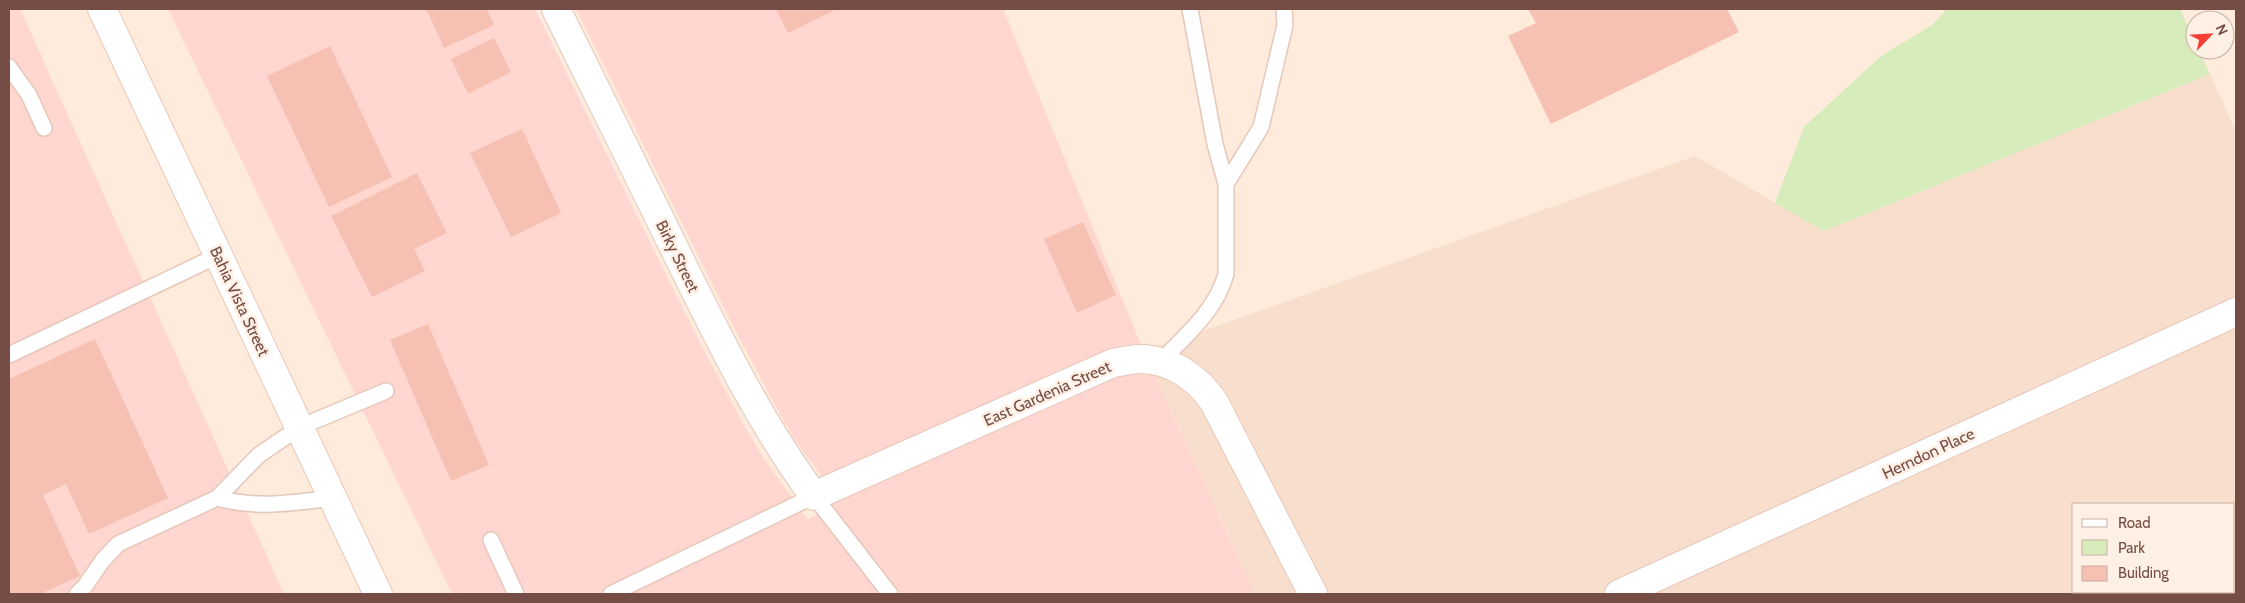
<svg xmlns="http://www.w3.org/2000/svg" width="2245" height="603" viewBox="0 0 2245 603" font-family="Cabin,sans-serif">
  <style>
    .residential { fill: #f8decd; fill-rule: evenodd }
    .commercial { fill: #ffd6d0 }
    .green { fill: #d7ecbb }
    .building { fill: #f6c1b2 }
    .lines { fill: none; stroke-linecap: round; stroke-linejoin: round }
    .lane-casing { stroke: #e5c7bb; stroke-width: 18 }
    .street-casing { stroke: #e5c7bb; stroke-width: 30 }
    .secondary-casing { stroke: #eac7b8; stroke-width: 30 }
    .lane { stroke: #fff; stroke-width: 15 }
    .street { stroke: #fff; stroke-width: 28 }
    .secondary { stroke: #fff; stroke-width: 28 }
    .labels { text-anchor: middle; stroke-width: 5; stroke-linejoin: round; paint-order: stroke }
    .street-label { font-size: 16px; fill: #754d44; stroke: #fff0e5 }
  </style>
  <rect width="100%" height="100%" fill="#feebdc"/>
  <path class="residential" d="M 2210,74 L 2236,132 L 2236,594 L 1255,594 L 1144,352 L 1695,156 L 1824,231 ZM 2074,504 L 2234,504 L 2234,592 L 2074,592 Z"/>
  <path class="commercial" d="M 9,9 L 20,9 L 284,594 L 9,594 Z
    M 168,9 L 535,9 L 697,337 L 743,424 L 764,459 L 808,520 L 838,499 L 795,440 L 776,407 L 730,320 L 576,9 L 1003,9 L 1144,352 L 1255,594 L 452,594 Z"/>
  <path class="green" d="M 1947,9 L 2180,9 L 2195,41 L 2195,50 L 2199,50 L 2210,74 L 1824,231 L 1775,203 L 1804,127 L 1881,56 L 1932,25 Z"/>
  <path class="building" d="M 426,9 L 487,9 L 494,25 L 444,48 Z
    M 776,9 L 837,9 L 788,33 Z
    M 1528,9 L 1727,9 L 1739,32 L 1551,124 L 1508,36 L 1536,23 Z
    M 494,38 L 511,72 L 468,94 L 451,59 Z
    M 330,46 L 392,177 L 329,207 L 267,76 Z
    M 522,129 L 561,213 L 511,237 L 470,153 Z
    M 417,173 L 447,233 L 414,249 L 425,271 L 372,297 L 331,216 Z
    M 1083,222 L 1116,295 L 1077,313 L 1044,239 Z
    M 428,324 L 489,465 L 451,481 L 390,340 Z
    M 95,339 L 168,498 L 89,534 L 66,484 L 43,495 L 80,576 L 40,594 L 9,594 L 9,379 Z"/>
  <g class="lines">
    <defs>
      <path id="lane" d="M 9,67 L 29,95 L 44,128
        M 1226,184 L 1261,127 L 1285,25 L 1284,9
        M 9,355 L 219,255
        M 1160,362 C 1185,336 1216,311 1226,274 L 1226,184 L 1215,144 L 1190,9
        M 217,498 C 258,509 291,503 332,498
        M 491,540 L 516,594
        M 77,594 L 85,586 L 103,560 L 118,544 L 217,498 L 259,455 L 300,427 L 386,391
        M 611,594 L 814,496 L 890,594"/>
      <path id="street" d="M 556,9 C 597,92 639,176 680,260 C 720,341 760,423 814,496 L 1113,363 C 1122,362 1132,359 1140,359 C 1171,359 1198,378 1214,402 L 1313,594
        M 1619,594 L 2236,312"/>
      <path id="secondary" d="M 102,9 L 378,594"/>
    </defs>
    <use href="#lane" class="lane-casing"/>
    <use href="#street" class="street-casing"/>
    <use href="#secondary" class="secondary-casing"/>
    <use href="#lane" class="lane"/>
    <use href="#street" class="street"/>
    <use href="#secondary" class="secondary"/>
  </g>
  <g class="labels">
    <g class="street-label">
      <text transform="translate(678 256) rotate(64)" y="6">Birky Street</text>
      <text transform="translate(240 301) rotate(65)" y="6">Bahia Vista Street</text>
      <text transform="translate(1047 393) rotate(-24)" y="6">East Gardenia Street</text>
      <text transform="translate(1928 453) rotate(-25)" y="6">Herndon Place</text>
    </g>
  </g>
  <rect width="2245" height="603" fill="none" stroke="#754d44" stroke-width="20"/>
  <rect x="2072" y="503" width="162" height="90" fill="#fff0e5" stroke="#c8afa5"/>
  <rect x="2082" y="519" width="25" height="8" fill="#ffffff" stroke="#c8afa5"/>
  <text x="2118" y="528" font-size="15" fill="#754d44">Road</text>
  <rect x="2082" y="540" width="25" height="15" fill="#d7ecbb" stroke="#c8afa5"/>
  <text x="2118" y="553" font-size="15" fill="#754d44">Park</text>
  <rect x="2082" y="566" width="25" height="15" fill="#f6c1b2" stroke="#c8afa5"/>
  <text x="2118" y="578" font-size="15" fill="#754d44">Building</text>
  <g transform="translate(2210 35) rotate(65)"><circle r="24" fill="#fff0e5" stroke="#c8afa5"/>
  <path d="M0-4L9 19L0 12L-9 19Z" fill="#f53f35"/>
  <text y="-8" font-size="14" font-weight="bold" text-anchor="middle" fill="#754d44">N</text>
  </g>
</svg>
